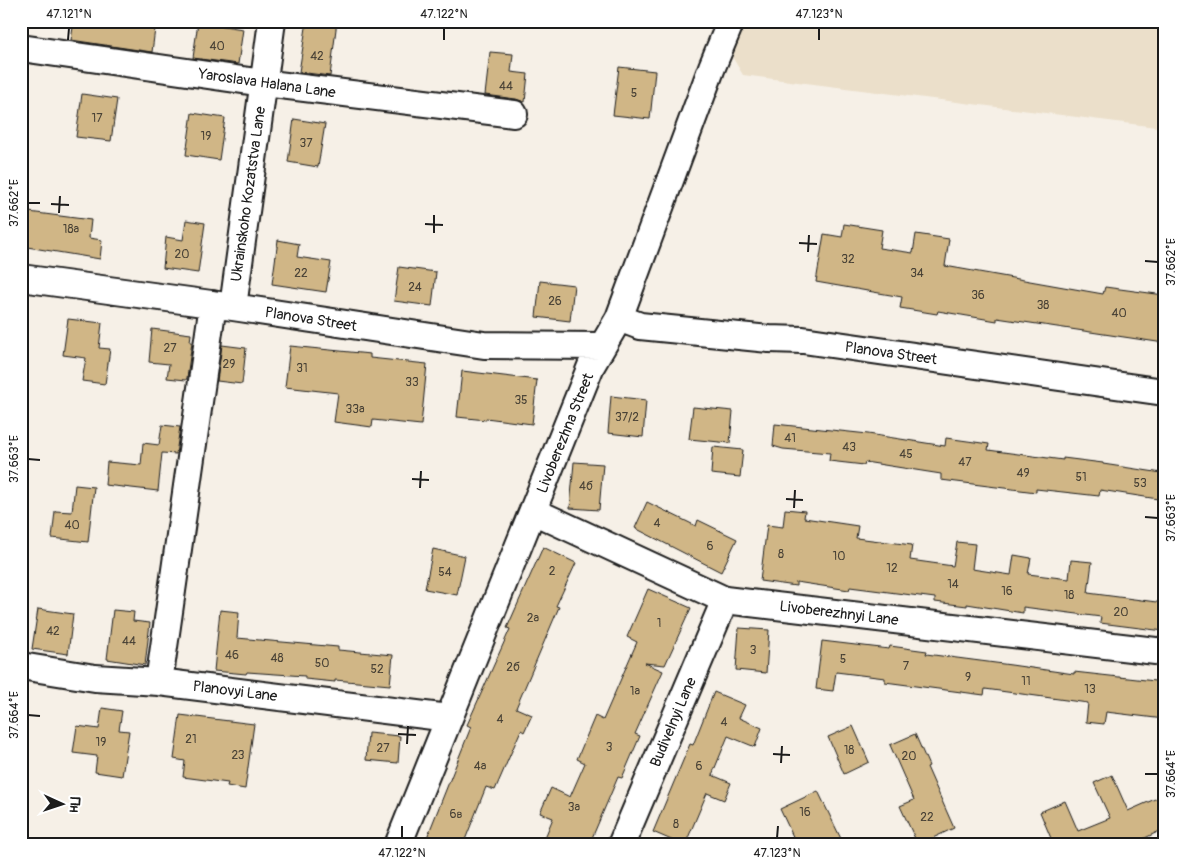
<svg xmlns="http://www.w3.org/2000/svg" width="1185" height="866" viewBox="0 0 1185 866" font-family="Pangolin,sans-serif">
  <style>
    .built { fill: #ebdfca }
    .building { fill: #d0b686; stroke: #1c1c1c }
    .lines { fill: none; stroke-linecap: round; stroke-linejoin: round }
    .minor-casing { stroke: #1c1c1c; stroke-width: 30 }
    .minor { stroke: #fff; stroke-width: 26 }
    .ticks { fill: none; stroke: #1c1c1c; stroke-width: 2 }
    .labels { text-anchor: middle; stroke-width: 4; stroke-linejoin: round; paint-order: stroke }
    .number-label { font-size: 12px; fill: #494236 }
    .street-label { font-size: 15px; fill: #1c1c1c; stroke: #fff }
    .neatline { fill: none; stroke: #1c1c1c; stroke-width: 2 }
    .ticks-label { font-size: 12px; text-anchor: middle; fill: #1c1c1c }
  </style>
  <rect width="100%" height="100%" fill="#f6f0e7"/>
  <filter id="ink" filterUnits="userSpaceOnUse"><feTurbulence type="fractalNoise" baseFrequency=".02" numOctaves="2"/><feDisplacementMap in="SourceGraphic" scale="10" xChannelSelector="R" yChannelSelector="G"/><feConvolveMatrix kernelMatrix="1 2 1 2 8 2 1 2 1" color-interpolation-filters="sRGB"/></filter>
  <g filter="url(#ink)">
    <path class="built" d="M 741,21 L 1164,21 L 1164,128 L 743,75 L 728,50 Z"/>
    <path class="building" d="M 74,21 L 156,21 L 152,52 L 71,40 Z
      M 307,21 L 337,21 L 330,76 L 299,72 Z
      M 198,22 L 243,29 L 238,64 L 193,58 Z
      M 490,52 L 513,54 L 511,72 L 528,74 L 525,102 L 516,99 L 485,95 Z
      M 619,67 L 655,71 L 650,119 L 613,115 Z
      M 82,94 L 117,99 L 111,141 L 76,137 Z
      M 192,113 L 225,118 L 219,160 L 186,155 Z
      M 294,119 L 325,124 L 318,167 L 288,162 Z
      M 21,211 L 91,220 L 89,238 L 102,240 L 100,259 L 21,246 Z
      M 186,220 L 205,223 L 198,273 L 163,268 L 166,237 L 183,240 Z
      M 844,224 L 882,230 L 879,248 L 913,253 L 916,234 L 949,239 L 945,266 L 1103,294 L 1105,287 L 1164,295 L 1164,343 L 997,318 L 997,321 L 938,311 L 937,314 L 900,308 L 902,297 L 816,282 L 824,234 L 842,237 Z
      M 278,240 L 299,244 L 297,257 L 331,262 L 326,292 L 272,284 Z
      M 399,267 L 436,272 L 432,306 L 394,301 Z
      M 540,281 L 574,285 L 570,321 L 536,317 Z
      M 68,319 L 102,323 L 99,348 L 110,349 L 105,384 L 82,381 L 86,358 L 63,355 Z
      M 152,329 L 191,334 L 190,342 L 192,342 L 187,378 L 186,380 L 167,378 L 169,364 L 149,362 Z
      M 222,345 L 246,348 L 242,384 L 217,381 Z
      M 290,346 L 370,354 L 370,358 L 427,364 L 421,425 L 373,420 L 372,427 L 334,422 L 338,393 L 285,387 Z
      M 462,371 L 537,380 L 532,424 L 486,418 L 486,420 L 457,417 Z
      M 611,396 L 646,400 L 643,437 L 608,433 Z
      M 693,407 L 733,411 L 730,443 L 689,439 Z
      M 775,424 L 868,434 L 945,446 L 946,438 L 989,444 L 988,450 L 1063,460 L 1063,458 L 1103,463 L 1103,464 L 1162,473 L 1158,499 L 1100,490 L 1099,496 L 1036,489 L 1036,492 L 941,480 L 941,474 L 865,462 L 864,465 L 829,461 L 830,453 L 783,449 L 773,446 Z
      M 162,425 L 180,427 L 176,454 L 162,453 L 158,491 L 105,485 L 107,462 L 141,465 L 143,443 L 159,445 Z
      M 713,447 L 743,450 L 740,477 L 711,474 Z
      M 574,462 L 603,464 L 599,510 L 570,508 Z
      M 75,485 L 94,487 L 88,542 L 52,538 L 55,511 L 72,512 Z
      M 647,502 L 696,526 L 698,520 L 737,539 L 721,572 L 635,528 Z
      M 785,509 L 805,511 L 804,518 L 858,526 L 856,538 L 912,545 L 910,560 L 953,566 L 957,542 L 975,544 L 972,569 L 1011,575 L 1014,555 L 1031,558 L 1028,574 L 1069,579 L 1071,560 L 1092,562 L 1088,593 L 1164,603 L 1164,631 L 1100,623 L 1101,617 L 1023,607 L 1023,613 L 967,604 L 967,606 L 935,602 L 935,598 L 850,587 L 849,590 L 796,582 L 796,586 L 760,581 L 767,525 L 783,527 Z
      M 543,547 L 576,563 L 556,606 L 559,607 L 516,708 L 532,715 L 524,732 L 521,730 L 495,790 L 486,787 L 463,845 L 424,845 L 471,727 L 467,725 L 510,629 L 507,628 Z
      M 433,549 L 465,556 L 457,595 L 425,589 Z
      M 648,589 L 691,608 L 665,665 L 645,663 L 663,671 L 635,734 L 640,736 L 622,778 L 618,777 L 589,845 L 542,845 L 553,818 L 540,813 L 551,788 L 570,797 L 585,763 L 577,759 L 595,716 L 603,720 L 637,642 L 627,637 Z
      M 38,609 L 73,614 L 68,654 L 32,649 Z
      M 113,610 L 134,612 L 133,621 L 150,623 L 145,665 L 107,659 Z
      M 220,610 L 239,612 L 237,638 L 338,647 L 338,650 L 393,655 L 390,685 L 335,680 L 335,682 L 305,679 L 305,676 L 247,672 L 246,674 L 214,671 Z
      M 739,628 L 769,630 L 766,673 L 736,670 Z
      M 822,641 L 889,649 L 890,646 L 927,651 L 926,654 L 1011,665 L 1074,674 L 1074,672 L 1164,682 L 1164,719 L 1106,712 L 1104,724 L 1086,722 L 1088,703 L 985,689 L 984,695 L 885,682 L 885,678 L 836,672 L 833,691 L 816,689 Z
      M 714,692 L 745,705 L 739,718 L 762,728 L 755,747 L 728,736 L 712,775 L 731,783 L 724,800 L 707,793 L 685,845 L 683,845 L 653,832 L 690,744 L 693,745 Z
      M 102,708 L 122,711 L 119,730 L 129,731 L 122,776 L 95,772 L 97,756 L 73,753 L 77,726 L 99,729 Z
      M 180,715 L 254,724 L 245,789 L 227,786 L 228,783 L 183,777 L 185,761 L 174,759 Z
      M 853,726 L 869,762 L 844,774 L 828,737 Z
      M 368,733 L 400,736 L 398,763 L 366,760 Z
      M 915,734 L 929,766 L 927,767 L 954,828 L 918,845 L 900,806 L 914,800 L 890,745 Z
      M 1112,775 L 1128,811 L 1164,795 L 1164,829 L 1130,845 L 1048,845 L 1053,843 L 1040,812 L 1065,801 L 1078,831 L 1110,818 L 1094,783 Z
      M 818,791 L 844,845 L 797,845 L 780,809 Z"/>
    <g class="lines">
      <defs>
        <path id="minor" d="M 21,48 L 263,83 L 514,114
          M 21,278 L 233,307 L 484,345 L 602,346
          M 233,307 L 272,21
          M 619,318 L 640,326 L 769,339 L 803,340 L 1164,392
          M 533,511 L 725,600 L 1164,652
          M 21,666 L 95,678 L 159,682 L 449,718
          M 159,682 L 213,304
          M 398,845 L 591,366 L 619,318 L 712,67 L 731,21
          M 621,845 L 725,600"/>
      </defs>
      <use href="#minor" class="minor-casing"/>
      <use href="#minor" class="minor"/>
    </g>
  </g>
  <path class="ticks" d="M 68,40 L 69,28M 444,40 L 444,28M 819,40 L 819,28M 28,203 L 40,203M 51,204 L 69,205M 59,213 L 60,196M 425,224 L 443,225M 434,233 L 434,215M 799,243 L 817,244M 808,252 L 809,235M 1145,261 L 1158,262M 28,459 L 40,460M 412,479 L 429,480M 420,488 L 421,471M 786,499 L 803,500M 794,508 L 795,490M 1145,517 L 1158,518M 28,715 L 40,716M 398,734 L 416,735M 407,744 L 408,726M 773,754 L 790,755M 781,763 L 782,746M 1145,774 L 1158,774M 402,838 L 402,826M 777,838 L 778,826"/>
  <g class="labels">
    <g class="number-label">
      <text x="217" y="50">40</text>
      <text x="317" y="60">42</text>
      <text x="506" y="90">44</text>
      <text x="634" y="97">5</text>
      <text x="97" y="122">17</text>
      <text x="206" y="140">19</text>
      <text x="306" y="147">37</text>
      <text x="71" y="233">18а</text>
      <text x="182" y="258">20</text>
      <text x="848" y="263">32</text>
      <text x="301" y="277">22</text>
      <text x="917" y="277">34</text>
      <text x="415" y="291">24</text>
      <text x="978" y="299">36</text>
      <text x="555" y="305">26</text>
      <text x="1043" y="309">38</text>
      <text x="1119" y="317">40</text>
      <text x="170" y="352">27</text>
      <text x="229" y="368">29</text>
      <text x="302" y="372">31</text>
      <text x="412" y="386">33</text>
      <text x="521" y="404">35</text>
      <text x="355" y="413">33а</text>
      <text x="627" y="421">37/2</text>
      <text x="790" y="442">41</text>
      <text x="849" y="451">43</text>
      <text x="906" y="458">45</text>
      <text x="965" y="466">47</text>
      <text x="1023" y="477">49</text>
      <text x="1081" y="481">51</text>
      <text x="1140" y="487">53</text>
      <text x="586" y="490">4б</text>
      <text x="657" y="527">4</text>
      <text x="72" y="529">40</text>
      <text x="710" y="550">6</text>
      <text x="781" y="558">8</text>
      <text x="839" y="560">10</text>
      <text x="892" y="572">12</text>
      <text x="552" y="575">2</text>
      <text x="445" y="576">54</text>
      <text x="953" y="588">14</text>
      <text x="1007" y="595">16</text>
      <text x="1069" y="599">18</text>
      <text x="1121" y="616">20</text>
      <text x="533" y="622">2а</text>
      <text x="659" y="627">1</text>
      <text x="53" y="635">42</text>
      <text x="129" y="645">44</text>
      <text x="753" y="654">3</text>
      <text x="232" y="659">46</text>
      <text x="277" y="662">48</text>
      <text x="843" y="663">5</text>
      <text x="322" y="667">50</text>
      <text x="906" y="670">7</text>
      <text x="513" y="671">2б</text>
      <text x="377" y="673">52</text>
      <text x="968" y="681">9</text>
      <text x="1026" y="685">11</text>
      <text x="1090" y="693">13</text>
      <text x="635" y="695">1а</text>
      <text x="500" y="723">4</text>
      <text x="724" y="726">4</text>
      <text x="191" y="743">21</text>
      <text x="101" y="746">19</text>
      <text x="609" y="751">3</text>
      <text x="383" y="752">27</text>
      <text x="849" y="754">18</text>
      <text x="238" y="759">23</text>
      <text x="909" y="760">20</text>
      <text x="480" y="770">4а</text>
      <text x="699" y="770">6</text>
      <text x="574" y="811">3а</text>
      <text x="805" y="816">16</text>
      <text x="456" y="818">6в</text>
      <text x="927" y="821">22</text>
      <text x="676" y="828">8</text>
    </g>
    <g class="street-label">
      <text transform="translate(267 83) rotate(8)" y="5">Yaroslava Halana Lane</text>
      <text transform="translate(248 194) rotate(-82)" y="5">Ukrainskoho Kozatstva Lane</text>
      <text transform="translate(311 319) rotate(9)" y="5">Planova Street</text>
      <text transform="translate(891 353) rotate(8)" y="5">Planova Street</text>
      <text transform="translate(565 433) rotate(-68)" y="5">Livoberezhna Street</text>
      <text transform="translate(839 613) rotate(7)" y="5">Livoberezhnyi Lane</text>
      <text transform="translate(235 691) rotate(7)" y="5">Planovyi Lane</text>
      <text transform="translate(673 722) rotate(-67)" y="5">Budivelnyi Lane</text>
    </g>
  </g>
  <rect width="1185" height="866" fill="none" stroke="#fff" stroke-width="55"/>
  <g transform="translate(62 804) rotate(93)" stroke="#ffffff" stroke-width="4" paint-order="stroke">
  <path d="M0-4L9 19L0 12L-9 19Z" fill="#1c1c1c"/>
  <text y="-8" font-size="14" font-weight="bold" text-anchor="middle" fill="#1c1c1c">Пн</text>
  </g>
  <rect x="28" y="28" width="1130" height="810" class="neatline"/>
  <g class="ticks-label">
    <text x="69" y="18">47.121°N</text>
    <text x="444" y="18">47.122°N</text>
    <text x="819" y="18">47.123°N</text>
    <text transform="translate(14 203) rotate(-90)" y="4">37.662°E</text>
    <text transform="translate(1171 262) rotate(-90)" y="4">37.662°E</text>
    <text transform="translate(14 459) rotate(-90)" y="4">37.663°E</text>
    <text transform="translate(1171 518) rotate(-90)" y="4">37.663°E</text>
    <text transform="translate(14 715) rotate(-90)" y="4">37.664°E</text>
    <text transform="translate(1171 774) rotate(-90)" y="4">37.664°E</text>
    <text x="402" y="857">47.122°N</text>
    <text x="777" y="857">47.123°N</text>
  </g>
</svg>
